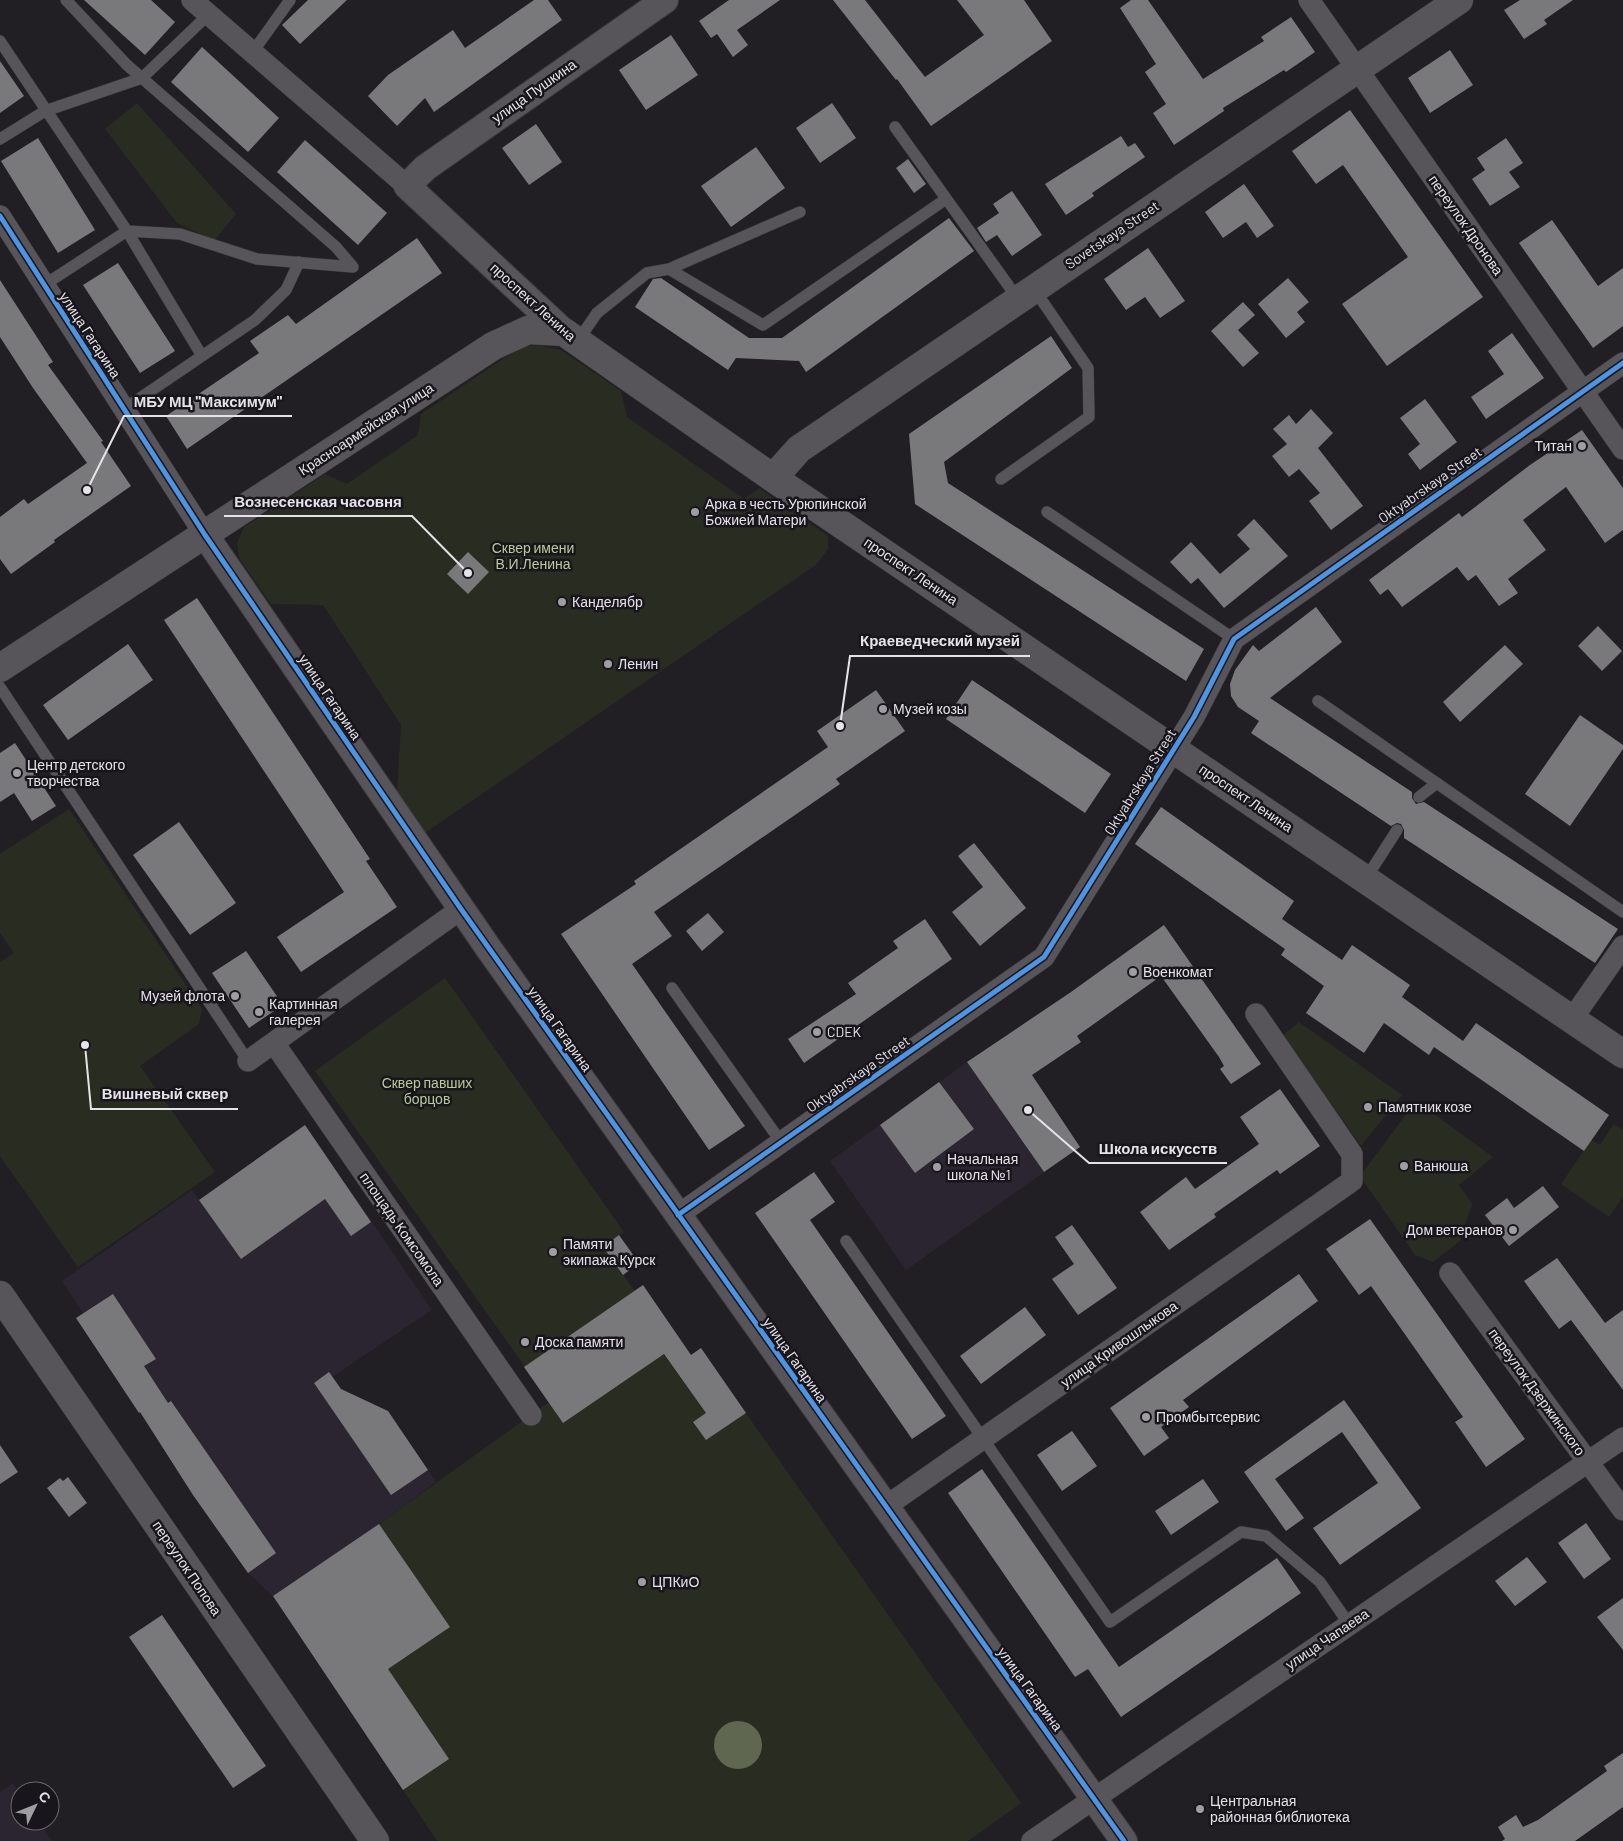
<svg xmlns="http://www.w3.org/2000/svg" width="1623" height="1841" viewBox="0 0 1623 1841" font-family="Barlow,sans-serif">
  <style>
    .built { fill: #2b2531 }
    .green { fill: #292d21 }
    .water { fill: #5f6750 }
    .building { fill: #79787b }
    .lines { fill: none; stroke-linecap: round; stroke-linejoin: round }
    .service-casing { stroke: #3f3d41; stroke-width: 12 }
    .minor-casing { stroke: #3f3d41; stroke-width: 22 }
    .tertiary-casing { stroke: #3f3d41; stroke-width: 28 }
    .secondary-casing { stroke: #3f3d41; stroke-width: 29 }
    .service { stroke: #575559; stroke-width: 11 }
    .minor { stroke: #575559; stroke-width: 21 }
    .tertiary { stroke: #575559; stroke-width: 26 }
    .secondary { stroke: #575559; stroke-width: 28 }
    .cycleway-casing { stroke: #18151c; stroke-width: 8 }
    .cycleway { stroke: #4d94e3; stroke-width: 5 }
    .poi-dot { fill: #a19ea3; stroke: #18151c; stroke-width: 2 }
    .labels { text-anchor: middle; stroke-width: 5; stroke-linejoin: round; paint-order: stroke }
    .street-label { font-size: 14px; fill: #e6e3e8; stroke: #18151c }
    .poi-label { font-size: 14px; fill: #e6e3e8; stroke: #18151c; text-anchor: start }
    .park-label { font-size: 14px; fill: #bacb98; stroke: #18151c }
    .leader { fill: none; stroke: #e6e3e8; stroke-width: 2 }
    .callout-dot { fill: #e6e3e8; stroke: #18151c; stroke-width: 2 }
    .callout-label { font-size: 15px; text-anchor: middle; font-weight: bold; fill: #e6e3e8; stroke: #18151c; stroke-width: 5; stroke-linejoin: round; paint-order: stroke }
  </style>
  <rect width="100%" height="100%" fill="#211f24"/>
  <path class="built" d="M 967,1062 L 1044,1172 L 906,1270 L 830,1161 Z
    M 346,1184 L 432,1310 L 332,1377 L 341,1389 L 388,1411 L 436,1482 L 379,1524 L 450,1627 L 449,1759 L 403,1790 L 273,1596 L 248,1573 L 193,1495 L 144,1418 L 76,1318 L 83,1313 L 62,1281 L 192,1190 L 241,1258 Z
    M 13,1783 L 20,1793 L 20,1821 L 39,1821 L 52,1841 L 0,1841 L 0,1792 Z"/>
  <path class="green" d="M 137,103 L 236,214 L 214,241 L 177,223 L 105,129 Z
    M 537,345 L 561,350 L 621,391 L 627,417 L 744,499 L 759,488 L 828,536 L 828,549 L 817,564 L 425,833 L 397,792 L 401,725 L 323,605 L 271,604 L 239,558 L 237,543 L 244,527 L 325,474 L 347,484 L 418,435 L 421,414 L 521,347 Z
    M 69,809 L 202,1009 L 199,1024 L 140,1066 L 215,1172 L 78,1267 L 0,1156 L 0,962 L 14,953 L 0,933 L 0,854 Z
    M 445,978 L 624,1232 L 603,1247 L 635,1291 L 525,1367 L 315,1071 Z
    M 1299,1022 L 1402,1095 L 1361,1146 L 1283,1035 Z
    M 1416,1101 L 1493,1157 L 1459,1185 L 1472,1204 L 1460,1241 L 1433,1262 L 1415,1255 L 1360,1176 Z
    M 1614,1124 L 1623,1130 L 1623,1197 L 1609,1217 L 1561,1184 L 1591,1140 L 1600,1145 Z
    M 663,1354 L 695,1397 L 721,1378 L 1021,1803 L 968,1841 L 437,1841 L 403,1790 L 449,1759 L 388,1669 L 450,1627 L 379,1524 L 549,1402 Z"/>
  <path class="water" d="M714 1745a24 24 0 1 1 48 0a24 24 0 1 1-48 0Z"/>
  <path class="building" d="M 84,0 L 151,0 L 175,22 L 145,55 Z
    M 308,0 L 347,0 L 300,44 L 282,25 Z
    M 534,0 L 548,0 L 562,20 L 434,112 L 425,98 L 397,126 L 368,96 L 388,75 L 453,30 L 465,48 Z
    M 729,0 L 780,0 L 737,30 L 748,45 L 733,57 L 717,34 L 711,38 L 699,21 Z
    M 833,0 L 865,0 L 925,77 L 984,35 L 957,0 L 1024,0 L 1052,41 L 931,126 L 897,79 L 896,80 Z
    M 1131,0 L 1148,0 L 1203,79 L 1264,41 L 1261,37 L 1291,17 L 1315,52 L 1286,72 L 1284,70 L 1223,108 L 1224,111 L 1174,145 L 1153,113 L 1166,104 L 1145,72 L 1156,64 L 1120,8 Z
    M 1520,0 L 1573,0 L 1544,20 L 1547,24 L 1524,39 L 1504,10 Z
    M 671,35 L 698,75 L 646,110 L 619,70 Z
    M 202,47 L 279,118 L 248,152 L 171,82 Z
    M 1450,50 L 1473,85 L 1430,113 L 1408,78 Z
    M 0,61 L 24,96 L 0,113 Z
    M 832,103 L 856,138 L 820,163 L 796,128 Z
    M 1350,110 L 1483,297 L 1387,366 L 1342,304 L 1408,257 L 1343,165 L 1316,184 L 1292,151 Z
    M 536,124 L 562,162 L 529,185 L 502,148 Z
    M 1121,136 L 1128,147 L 1135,143 L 1145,157 L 1092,193 L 1094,196 L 1066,215 L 1045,184 Z
    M 38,138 L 95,230 L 58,253 L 1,161 Z
    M 1506,138 L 1523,163 L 1509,172 L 1520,187 L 1490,206 L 1472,179 L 1485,170 L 1477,158 Z
    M 305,140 L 387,213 L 358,245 L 277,172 Z
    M 756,147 L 785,188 L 731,227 L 701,186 Z
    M 908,159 L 926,184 L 914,193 L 896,168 Z
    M 1244,184 L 1274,226 L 1257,238 L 1246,222 L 1223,238 L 1205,212 Z
    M 1012,191 L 1042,235 L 1012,256 L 997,235 L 986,242 L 977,228 L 999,213 L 993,204 Z
    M 949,218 L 974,251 L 806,372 L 799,361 L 736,358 L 728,370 L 635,307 L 653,279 L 661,278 L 749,338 L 782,338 Z
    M 1552,220 L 1598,286 L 1623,268 L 1623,326 L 1593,348 L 1519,243 Z
    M 417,238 L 442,273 L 187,449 L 166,416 L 259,353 L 250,341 L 288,315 L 296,324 Z
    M 1148,248 L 1185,301 L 1160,318 L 1145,297 L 1126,310 L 1104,279 Z
    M 118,263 L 175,351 L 140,373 L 83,285 Z
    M 1288,278 L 1309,302 L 1297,312 L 1305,322 L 1286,338 L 1258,304 Z
    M 0,280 L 53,362 L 48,365 L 103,441 L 101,442 L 131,486 L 54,540 L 55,542 L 11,574 L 0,559 L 0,517 L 24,499 L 28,504 L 87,463 L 33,388 L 0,337 Z
    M 1243,302 L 1255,315 L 1238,330 L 1259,353 L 1243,367 L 1211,331 Z
    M 1512,333 L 1544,378 L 1486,419 L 1471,397 L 1504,374 L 1488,351 Z
    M 1051,336 L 1072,368 L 944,462 L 948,483 L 1204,649 L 1186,681 L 915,504 L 909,434 Z
    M 1425,399 L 1457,442 L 1420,470 L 1408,454 L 1420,444 L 1400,418 Z
    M 1311,409 L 1333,433 L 1318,448 L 1363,506 L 1331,530 L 1309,501 L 1320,493 L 1299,469 L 1289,477 L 1272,456 L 1287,444 L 1273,429 L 1289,415 L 1296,424 Z
    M 1582,430 L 1623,488 L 1623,530 L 1605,543 L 1566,487 L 1523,520 L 1546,550 L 1508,579 L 1518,593 L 1499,606 L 1476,575 L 1468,581 L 1457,567 L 1402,607 L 1388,589 L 1380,595 L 1369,580 L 1459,513 L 1462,517 L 1530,465 Z
    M 1254,519 L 1288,556 L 1224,608 L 1198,578 L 1191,584 L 1170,562 L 1191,542 L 1220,574 L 1250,549 L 1237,535 Z
    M 468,552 L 489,572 L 468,594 L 447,574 Z
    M 197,598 L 370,859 L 366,861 L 397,907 L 301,972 L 277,937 L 344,892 L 164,620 Z
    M 1316,607 L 1342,642 L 1270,698 L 1412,792 L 1412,798 L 1416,804 L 1424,802 L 1618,929 L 1595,963 L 1404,838 L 1404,830 L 1401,824 L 1397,823 L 1391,826 L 1251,733 L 1259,721 L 1238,707 L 1231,696 L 1230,684 L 1235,670 L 1253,645 L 1259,651 Z
    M 1598,626 L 1622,651 L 1602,671 L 1578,646 Z
    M 128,644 L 153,680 L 68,740 L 43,705 Z
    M 1505,645 L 1523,664 L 1460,722 L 1443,702 Z
    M 972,680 L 1111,774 L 1085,813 L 946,719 Z
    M 876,690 L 905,731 L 836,779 L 840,784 L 654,912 L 672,936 L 632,964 L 745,1126 L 709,1150 L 561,934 L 636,884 L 634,881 L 828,747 L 817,731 Z
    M 1580,715 L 1623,745 L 1623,749 L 1570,826 L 1525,794 Z
    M 15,743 L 56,806 L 32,821 L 14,793 L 0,802 L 0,753 Z
    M 1161,807 L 1294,901 L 1282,919 L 1342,960 L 1352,945 L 1410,985 L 1402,997 L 1463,1041 L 1476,1023 L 1609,1115 L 1584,1151 L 1434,1047 L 1429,1055 L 1384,1023 L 1364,1053 L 1306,1013 L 1324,986 L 1281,955 L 1285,949 L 1135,844 Z
    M 179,822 L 236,903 L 190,935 L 133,855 Z
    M 974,843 L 1026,908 L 980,946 L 952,912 L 983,887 L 958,856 Z
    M 708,913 L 724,932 L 702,951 L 686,931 Z
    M 925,919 L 952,959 L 804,1063 L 788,1039 L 856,994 L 848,983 L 898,948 L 893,941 Z
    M 1164,925 L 1261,1064 L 1231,1084 L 1220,1069 L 1224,1066 L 1219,1057 L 1161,976 L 1077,1036 L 1081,1042 L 1032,1075 L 1080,1147 L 1044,1172 L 967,1062 L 1071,992 Z
    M 246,951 L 283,1005 L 249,1028 L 212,973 Z
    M 939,1082 L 974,1129 L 915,1173 L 880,1125 Z
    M 1280,1089 L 1320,1146 L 1280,1174 L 1277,1170 L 1214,1214 L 1216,1217 L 1169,1250 L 1140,1212 L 1186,1177 L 1195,1189 L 1259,1144 L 1240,1117 Z
    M 305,1125 L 371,1222 L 351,1236 L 325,1199 L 241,1259 L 199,1200 Z
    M 814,1172 L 835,1202 L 810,1220 L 946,1416 L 912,1439 L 755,1213 Z
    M 1543,1186 L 1559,1207 L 1509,1246 L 1485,1215 L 1507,1198 L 1514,1208 Z
    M 1370,1219 L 1525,1439 L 1486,1467 L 1455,1422 L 1463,1417 L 1371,1286 L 1359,1295 L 1326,1249 Z
    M 1072,1225 L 1117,1288 L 1078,1315 L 1052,1279 L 1074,1264 L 1055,1237 Z
    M 619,1235 L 639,1263 L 623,1275 L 603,1247 Z
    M 1557,1258 L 1605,1323 L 1623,1310 L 1623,1390 L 1571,1320 L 1559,1329 L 1524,1281 Z
    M 1299,1274 L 1318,1301 L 1183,1400 L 1189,1407 L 1161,1427 L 1169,1438 L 1144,1456 L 1110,1408 Z
    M 643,1285 L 691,1355 L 701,1348 L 746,1413 L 706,1440 L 693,1422 L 706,1413 L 664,1354 L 563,1423 L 524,1367 Z
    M 113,1294 L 156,1359 L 144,1366 L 168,1403 L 171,1401 L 276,1553 L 248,1573 L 193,1495 L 140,1412 L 139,1413 L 76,1318 Z
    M 1025,1307 L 1046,1335 L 981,1384 L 960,1356 Z
    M 329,1372 L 341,1389 L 388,1411 L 428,1470 L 391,1495 L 314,1383 Z
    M 1344,1400 L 1421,1508 L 1340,1565 L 1313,1528 L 1378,1483 L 1342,1432 L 1275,1479 L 1304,1518 L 1286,1531 L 1244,1472 Z
    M 1072,1431 L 1097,1466 L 1062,1491 L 1037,1455 Z
    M 0,1445 L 18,1472 L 0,1484 Z
    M 982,1469 L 1119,1667 L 1277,1558 L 1301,1593 L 1121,1717 L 1088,1669 L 1075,1677 L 948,1493 Z
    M 68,1477 L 87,1503 L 69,1517 L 47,1488 L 60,1478 L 63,1481 Z
    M 1203,1479 L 1219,1502 L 1171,1535 L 1155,1511 Z
    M 1586,1523 L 1611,1559 L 1584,1579 L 1558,1543 Z
    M 379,1524 L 450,1627 L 388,1669 L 449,1759 L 403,1790 L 273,1596 Z
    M 1527,1557 L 1547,1582 L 1515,1606 L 1495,1581 Z
    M 1623,1598 L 1623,1650 L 1597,1617 Z
    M 162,1615 L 266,1766 L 233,1788 L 129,1637 Z
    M 1623,1753 L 1623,1807 L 1575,1841 L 1502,1841 L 1505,1839 L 1498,1827 L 1516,1815 L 1523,1827 L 1538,1820 L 1607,1771 L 1604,1766 Z"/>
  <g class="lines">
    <defs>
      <path id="service" d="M 0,41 L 127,231 L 202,356
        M 252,53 L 290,0
        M 895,127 L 1018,299
        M 0,139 L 45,111 L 142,78 L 209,14
        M 669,269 L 800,212
        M 44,285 L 127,231 L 180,234 L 257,259 L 353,267 L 336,247 L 127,65 L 66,0
        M 577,342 L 597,313 L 647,273 L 669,269 L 763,325 L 946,199
        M 124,409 L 255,320 L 286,290 L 299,262
        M 1001,479 L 1089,417 L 1088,368 L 1034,289
        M 1047,512 L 1234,639
        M 0,687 L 248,1061
        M 1318,701 L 1623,912
        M 1419,797 L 1437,783
        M 1365,880 L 1397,830
        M 672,988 L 781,1142
        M 846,1241 L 1110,1622 L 1241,1532 L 1266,1536 L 1320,1582 L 1349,1624"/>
      <path id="minor" d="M 192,0 L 407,186
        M 1309,0 L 1623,449
        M 0,216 L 205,535
        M 1572,1019 L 1623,946
        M 274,1043 L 531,1415
        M 248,1061 L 461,909
        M 678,1215 L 1044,957 L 1194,717 L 1234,639 L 1623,363
        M 1450,1273 L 1623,1510
        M 885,1507 L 1352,1181 L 1352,1154 L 1256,1014
        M 1032,1841 L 1623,1438"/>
      <path id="tertiary" d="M 564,332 L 407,186 L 425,168 L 665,0
        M 205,535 L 489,949 L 1124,1841"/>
      <path id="secondary" d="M 773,478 L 799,449 L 1459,0
        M 0,668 L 493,346 L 528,330 L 564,332 L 773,478 L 1623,1054
        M 0,1295 L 375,1841"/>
    </defs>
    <use href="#service" class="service-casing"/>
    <use href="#minor" class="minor-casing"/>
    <use href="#tertiary" class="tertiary-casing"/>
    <use href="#secondary" class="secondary-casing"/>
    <use href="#service" class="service"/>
    <use href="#minor" class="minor"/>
    <use href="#tertiary" class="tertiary"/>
    <use href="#secondary" class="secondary"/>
    <defs>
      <path id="cycleway" d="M 0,216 L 205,535 L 461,909 L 1124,1841
        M 678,1215 L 1044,957 L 1194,717 L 1234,639 L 1623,363"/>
    </defs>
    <use href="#cycleway" class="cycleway-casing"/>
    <use href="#cycleway" class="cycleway"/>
  </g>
  <g class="poi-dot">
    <circle cx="1582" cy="446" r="5"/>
    <circle cx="695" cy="512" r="5"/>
    <circle cx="562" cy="602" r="5"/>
    <circle cx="608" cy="664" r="5"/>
    <circle cx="883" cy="709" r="5"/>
    <circle cx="17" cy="773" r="5"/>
    <circle cx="1133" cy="972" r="5"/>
    <circle cx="235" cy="996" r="5"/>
    <circle cx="259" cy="1012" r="5"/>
    <circle cx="817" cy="1032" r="5"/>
    <circle cx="1368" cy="1107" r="5"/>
    <circle cx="1404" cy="1166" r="5"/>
    <circle cx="937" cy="1167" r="5"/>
    <circle cx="1513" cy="1230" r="5"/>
    <circle cx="553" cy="1252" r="5"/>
    <circle cx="525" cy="1342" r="5"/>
    <circle cx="1146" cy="1417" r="5"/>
    <circle cx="642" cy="1582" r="5"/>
    <circle cx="1200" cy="1809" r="5"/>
  </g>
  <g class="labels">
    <g class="street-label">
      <text transform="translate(534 91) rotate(-35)" y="5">улица Пушкина</text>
      <text transform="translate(1466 225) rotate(55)" y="5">переулок Дронова</text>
      <text transform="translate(1112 235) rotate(-34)" y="5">Sovetskaya Street</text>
      <text transform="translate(533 302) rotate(42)" y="5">проспект Ленина</text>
      <text transform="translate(90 335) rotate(57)" y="5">улица Гагарина</text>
      <text transform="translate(366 429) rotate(-33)" y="5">Красноармейская улица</text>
      <text transform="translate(1430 485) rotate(-35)" y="5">Oktyabrskaya Street</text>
      <text transform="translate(911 571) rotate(34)" y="5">проспект Ленина</text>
      <text transform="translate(330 697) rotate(56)" y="5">улица Гагарина</text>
      <text transform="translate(1140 782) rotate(-58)" y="5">Oktyabrskaya Street</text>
      <text transform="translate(1246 798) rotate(34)" y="5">проспект Ленина</text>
      <text transform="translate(560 1029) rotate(55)" y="5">улица Гагарина</text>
      <text transform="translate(858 1074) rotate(-35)" y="5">Oktyabrskaya Street</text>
      <text transform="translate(402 1229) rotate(55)" y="5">площадь Комсомола</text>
      <text transform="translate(1119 1344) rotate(-35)" y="5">улица Кривошлыкова</text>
      <text transform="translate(795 1360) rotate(55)" y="5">улица Гагарина</text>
      <text transform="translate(1537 1392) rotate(54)" y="5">переулок Дзержинского</text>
      <text transform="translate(187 1568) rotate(56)" y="5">переулок Попова</text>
      <text transform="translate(1327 1639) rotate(-34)" y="5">улица Чапаева</text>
      <text transform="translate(1030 1689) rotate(54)" y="5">улица Гагарина</text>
    </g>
    <g class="poi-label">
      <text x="1572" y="451" text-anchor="end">Титан</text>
      <text x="705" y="509">Арка в честь Урюпинской<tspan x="705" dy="16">Божией Матери</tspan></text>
      <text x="572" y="607">Канделябр</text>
      <text x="618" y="669">Ленин</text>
      <text x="893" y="714">Музей козы</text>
      <text x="27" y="770">Центр детского<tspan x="27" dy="16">творчества</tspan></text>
      <text x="1143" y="977">Военкомат</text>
      <text x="225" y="1001" text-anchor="end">Музей флота</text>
      <text x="269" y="1009">Картинная<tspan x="269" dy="16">галерея</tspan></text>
      <text x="827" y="1037">CDEK</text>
      <text x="1378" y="1112">Памятник козе</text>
      <text x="947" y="1164">Начальная<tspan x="947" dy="16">школа №1</tspan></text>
      <text x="1414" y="1171">Ванюша</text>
      <text x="1503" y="1235" text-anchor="end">Дом ветеранов</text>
      <text x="563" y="1249">Памяти<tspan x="563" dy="16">экипажа Курск</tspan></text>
      <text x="535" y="1347">Доска памяти</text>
      <text x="1156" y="1422">Промбытсервис</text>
      <text x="652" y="1587">ЦПКиО</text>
      <text x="1210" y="1806">Центральная<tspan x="1210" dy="16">районная библиотека</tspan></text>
    </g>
    <g class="park-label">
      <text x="533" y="553">Сквер имени<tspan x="533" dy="16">В.И.Ленина</tspan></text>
      <text x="427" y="1088">Сквер павших<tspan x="427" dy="16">борцов</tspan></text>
    </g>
  </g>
  <path class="leader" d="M87 490L124 416H292M468 573L412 516H224M840 726L850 656H1030M85 1045L91 1109H238M1028 1110L1089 1163H1227"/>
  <g class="callout-dot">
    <circle cx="87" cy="490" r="5"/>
    <circle cx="468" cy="573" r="5"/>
    <circle cx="840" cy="726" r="5"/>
    <circle cx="85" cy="1045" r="5"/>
    <circle cx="1028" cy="1110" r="5"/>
  </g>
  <g class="callout-label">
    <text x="208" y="407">МБУ МЦ "Максимум"</text>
    <text x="318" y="507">Вознесенская часовня</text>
    <text x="940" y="646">Краеведческий музей</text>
    <text x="165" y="1099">Вишневый сквер</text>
    <text x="1158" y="1154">Школа искусств</text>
  </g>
  <g transform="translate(35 1806) rotate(47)"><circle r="24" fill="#18151c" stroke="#6a676e"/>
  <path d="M0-4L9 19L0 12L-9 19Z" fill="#a19ea3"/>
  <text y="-8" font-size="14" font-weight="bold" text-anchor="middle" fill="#e6e3e8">С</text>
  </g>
</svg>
